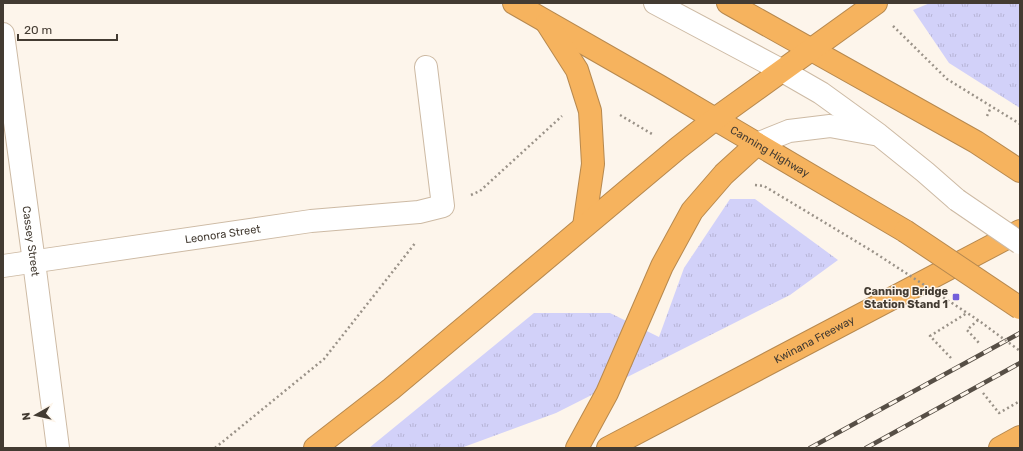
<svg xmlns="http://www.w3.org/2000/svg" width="1023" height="451" viewBox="0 0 1023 451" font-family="Rubik,sans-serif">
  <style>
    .grass { fill: url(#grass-tufts) }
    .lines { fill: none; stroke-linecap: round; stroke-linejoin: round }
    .minor-casing { stroke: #cdbaa4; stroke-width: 24 }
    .highway-casing { stroke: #b7894f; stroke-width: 24 }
    .path { stroke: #9a9288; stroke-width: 2.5; stroke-dasharray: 2 3; stroke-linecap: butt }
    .minor { stroke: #fff; stroke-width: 22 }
    .highway { stroke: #f6b35e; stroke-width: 22 }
    .rail-casing { stroke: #574f46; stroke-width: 4.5 }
    .rail { stroke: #fdf5eb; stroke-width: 3; stroke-dasharray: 9; stroke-linecap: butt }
    .minor-bridge-casing { stroke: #cdbaa4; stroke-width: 24; stroke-linecap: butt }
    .highway-bridge-casing { stroke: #b7894f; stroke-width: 24; stroke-linecap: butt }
    .path-bridge { stroke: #9a9288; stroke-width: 2.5; stroke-dasharray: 2 3; stroke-linecap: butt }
    .minor-bridge { stroke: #fff; stroke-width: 22 }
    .highway-bridge { stroke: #f6b35e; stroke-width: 22 }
    .poi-dot { fill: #735fda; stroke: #fdf5eb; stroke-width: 1.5 }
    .labels { text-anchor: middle; stroke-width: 3; stroke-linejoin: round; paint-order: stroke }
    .street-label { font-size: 11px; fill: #433b32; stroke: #fdf5eb }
    .poi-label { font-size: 11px; font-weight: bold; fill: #433b32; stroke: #fdf5eb; text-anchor: end }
  </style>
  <defs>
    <pattern id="grass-tufts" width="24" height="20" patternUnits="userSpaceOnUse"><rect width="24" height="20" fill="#d2d1f9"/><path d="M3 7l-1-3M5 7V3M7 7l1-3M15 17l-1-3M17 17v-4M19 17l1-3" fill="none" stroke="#b6b4d6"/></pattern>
  </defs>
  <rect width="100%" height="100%" fill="#fdf5eb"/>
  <path class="grass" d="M 930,3 L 1020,3 L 1020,108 L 949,63 L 913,10 Z
    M 730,199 L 755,199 L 838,260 L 790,295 L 556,413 L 461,448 L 369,448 L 534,313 L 610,313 L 659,337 L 684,268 Z"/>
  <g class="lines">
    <defs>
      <g id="minor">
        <path d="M 655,3 L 781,70 L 821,93 L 879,135 L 925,172 L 957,200"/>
        <path id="s1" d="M 3,34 L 34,262 L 58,448"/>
        <path d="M 757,144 L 789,131 L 830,126 L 874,134"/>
        <path id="s2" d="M 3,266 L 311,221 L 419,212 L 443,206 L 426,67"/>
      </g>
      <g id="highway">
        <path id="s3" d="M 514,3 L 659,86 L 905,231"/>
        <path d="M 728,3 L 976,142 L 1020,171"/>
        <path d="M 547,23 L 577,70 L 590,111 L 593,164 L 584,226"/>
        <path d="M 315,448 L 391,389 L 678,148 L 715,119 L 876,3"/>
        <path d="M 577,448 L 607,393 L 662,266 L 692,211 L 724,174 L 757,144"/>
        <path id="s4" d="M 608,448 L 1020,231"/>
        <path d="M 1000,448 L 1020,437"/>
      </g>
    </defs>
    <use href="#minor" class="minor-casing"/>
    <use href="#highway" class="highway-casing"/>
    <path class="path" d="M 893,26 L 947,79 L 1020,124
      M 620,115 L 652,134
      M 987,116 L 991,107
      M 755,185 L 764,186 L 872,251
      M 471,195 L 480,191 L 562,116
      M 978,320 L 967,330 L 979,343
      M 951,358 L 930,336 L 967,313
      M 983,393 L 999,413 L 1020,401
      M 215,448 L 324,359 L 416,242"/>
    <use href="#minor" class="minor"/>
    <use href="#highway" class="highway"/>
    <defs>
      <path id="rail" d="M 810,448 L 1020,333
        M 866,448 L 1020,363"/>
    </defs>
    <use href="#rail" class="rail-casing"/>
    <use href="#rail" class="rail"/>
    <defs>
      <path id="minor-bridge" d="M 957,200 L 1020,243"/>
      <path id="highway-bridge" d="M 905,231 L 1020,308"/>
    </defs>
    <use href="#minor-bridge" class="minor-bridge-casing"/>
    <use href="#highway-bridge" class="highway-bridge-casing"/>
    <path class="path-bridge" d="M 872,251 L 978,320 L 1020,351"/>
    <use href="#minor-bridge" class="minor-bridge"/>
    <use href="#highway-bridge" class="highway-bridge"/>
  </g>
  <rect class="poi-dot" x="952" y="293" width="8" height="8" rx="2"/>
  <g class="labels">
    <g class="street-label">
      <text dy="4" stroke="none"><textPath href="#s3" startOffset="296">Canning Highway</textPath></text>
      <text dy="4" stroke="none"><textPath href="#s2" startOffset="222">Leonora Street</textPath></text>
      <text dy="4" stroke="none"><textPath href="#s1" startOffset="209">Cassey Street</textPath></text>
      <text dy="4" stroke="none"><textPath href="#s4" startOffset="233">Kwinana Freeway</textPath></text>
    </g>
    <g class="poi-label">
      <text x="948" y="295">Canning Bridge<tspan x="948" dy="13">Station Stand 1</tspan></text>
    </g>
  </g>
  <rect width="1023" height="451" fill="none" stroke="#433b32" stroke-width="8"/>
  <g transform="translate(36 415) rotate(262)" stroke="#fdf5eb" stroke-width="3" paint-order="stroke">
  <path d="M0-3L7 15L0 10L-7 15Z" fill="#433b32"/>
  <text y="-6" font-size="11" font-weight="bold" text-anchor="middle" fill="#433b32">N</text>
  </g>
  <path d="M18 34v6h99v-6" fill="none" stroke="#433b32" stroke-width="2"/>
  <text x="24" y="34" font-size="12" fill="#433b32" stroke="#fdf5eb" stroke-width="3" paint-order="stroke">20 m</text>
</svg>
